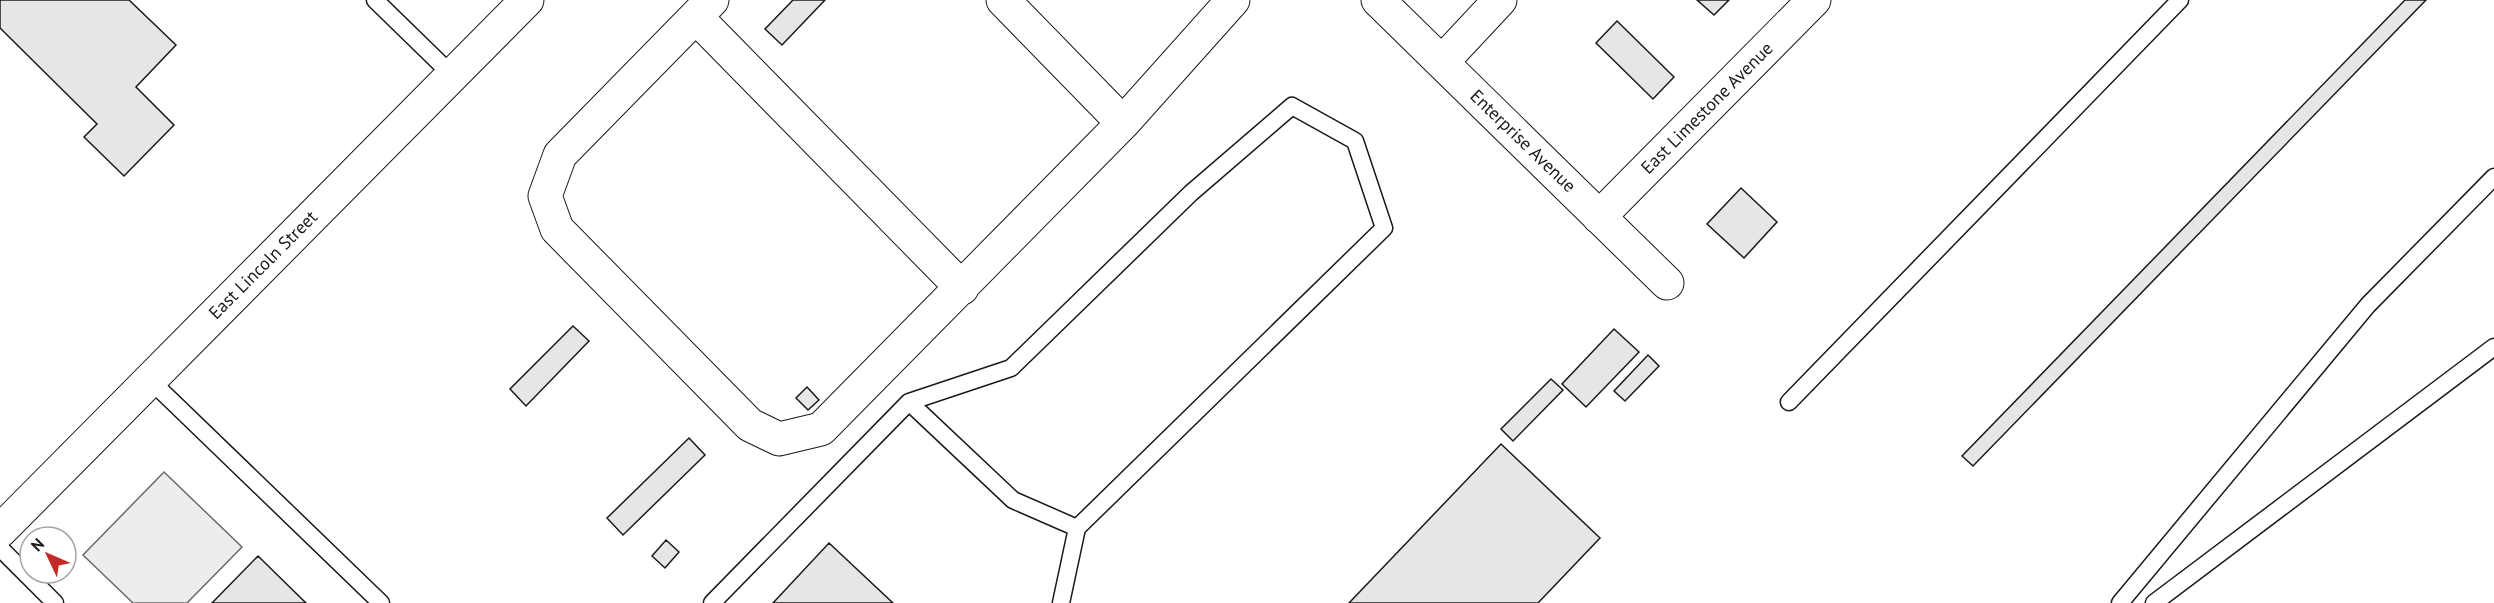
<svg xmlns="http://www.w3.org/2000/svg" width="2494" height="603" viewBox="0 0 2494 603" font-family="'PT Sans',sans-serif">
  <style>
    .parking { fill: #ededed; stroke: #6a6a6a; stroke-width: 1.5 }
    .building { fill: #e6e6e6; stroke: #1a1a1a; stroke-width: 1.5 }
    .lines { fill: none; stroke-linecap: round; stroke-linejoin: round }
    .lane-casing { stroke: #1a1a1a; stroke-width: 19 }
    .street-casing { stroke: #1a1a1a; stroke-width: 35 }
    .lane { stroke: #fff; stroke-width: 16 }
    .street { stroke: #fff; stroke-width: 33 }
    .labels { text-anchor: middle; stroke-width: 4.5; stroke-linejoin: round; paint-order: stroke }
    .street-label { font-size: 18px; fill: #1a1a1a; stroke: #fff }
  </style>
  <rect width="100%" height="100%" fill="#fff"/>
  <path class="parking" d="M 164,472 L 242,547 L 187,603 L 133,603 L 83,555 Z"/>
  <path class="building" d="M 0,0 L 129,0 L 176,45 L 136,87 L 174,125 L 124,176 L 84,137 L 97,124 L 0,28 Z
    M 793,0 L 825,0 L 782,45 L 765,29 Z
    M 1697,0 L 1729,0 L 1714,15 Z
    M 2405,0 L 2426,0 L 1973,466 L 1962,456 Z
    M 1617,21 L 1674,77 L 1653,99 L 1596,43 Z
    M 1741,188 L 1777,222 L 1744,258 L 1707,224 Z
    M 573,326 L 589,341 L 526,406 L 510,389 Z
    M 1614,329 L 1639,352 L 1586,407 L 1562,384 Z
    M 1648,355 L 1659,366 L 1625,401 L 1614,391 Z
    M 1551,379 L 1563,390 L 1513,441 L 1501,429 Z
    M 807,387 L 819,400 L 808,410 L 796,398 Z
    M 689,438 L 705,455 L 623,535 L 607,518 Z
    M 1501,444 L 1600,538 L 1538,603 L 1349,603 Z
    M 666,540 L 679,552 L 665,568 L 652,556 Z
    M 829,543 L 893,603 L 773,603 Z
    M 258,556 L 306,603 L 212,603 Z"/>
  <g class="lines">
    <defs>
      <path id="lane" d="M 375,0 L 452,75
        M 149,379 L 381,603
        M 1789,402 L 2180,0
        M 0,548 L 55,603
        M 712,603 L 909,402 L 1011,368 L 1191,193 L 1292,106 L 1355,141 L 1384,228 L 1077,528 L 1013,500 L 909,402
        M 1061,603 L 1077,528
        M 2120,603 L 2368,305 L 2494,177
        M 2154,603 L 2494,347"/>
      <path id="street" d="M 712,0 L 560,155 L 545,196 L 557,229 L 750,425 L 779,439 L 821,429 L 1123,123 L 1233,0
        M 1003,0 L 1123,123
        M 1378,0 L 1667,283
        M 696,17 L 962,288
        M 1442,62 L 1500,0
        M 1599,217 L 1814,0
        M 0,531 L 527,0"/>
    </defs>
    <use href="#lane" class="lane-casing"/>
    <use href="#street" class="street-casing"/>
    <use href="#lane" class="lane"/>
    <use href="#street" class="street"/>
  </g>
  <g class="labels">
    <g class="street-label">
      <text transform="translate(1707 108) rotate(-45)" y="6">East Limestone Avenue</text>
      <text transform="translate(1523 141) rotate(44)" y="6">Enterprise Avenue</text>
      <text transform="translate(263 265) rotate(-45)" y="6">East Lincoln Street</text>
    </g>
  </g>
  <g transform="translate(48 555) rotate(314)"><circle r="28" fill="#ffffff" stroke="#a3a3a3" stroke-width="1.5"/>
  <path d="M0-4.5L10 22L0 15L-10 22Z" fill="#c62828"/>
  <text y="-9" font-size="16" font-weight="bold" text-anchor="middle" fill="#1a1a1a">N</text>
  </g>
</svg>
